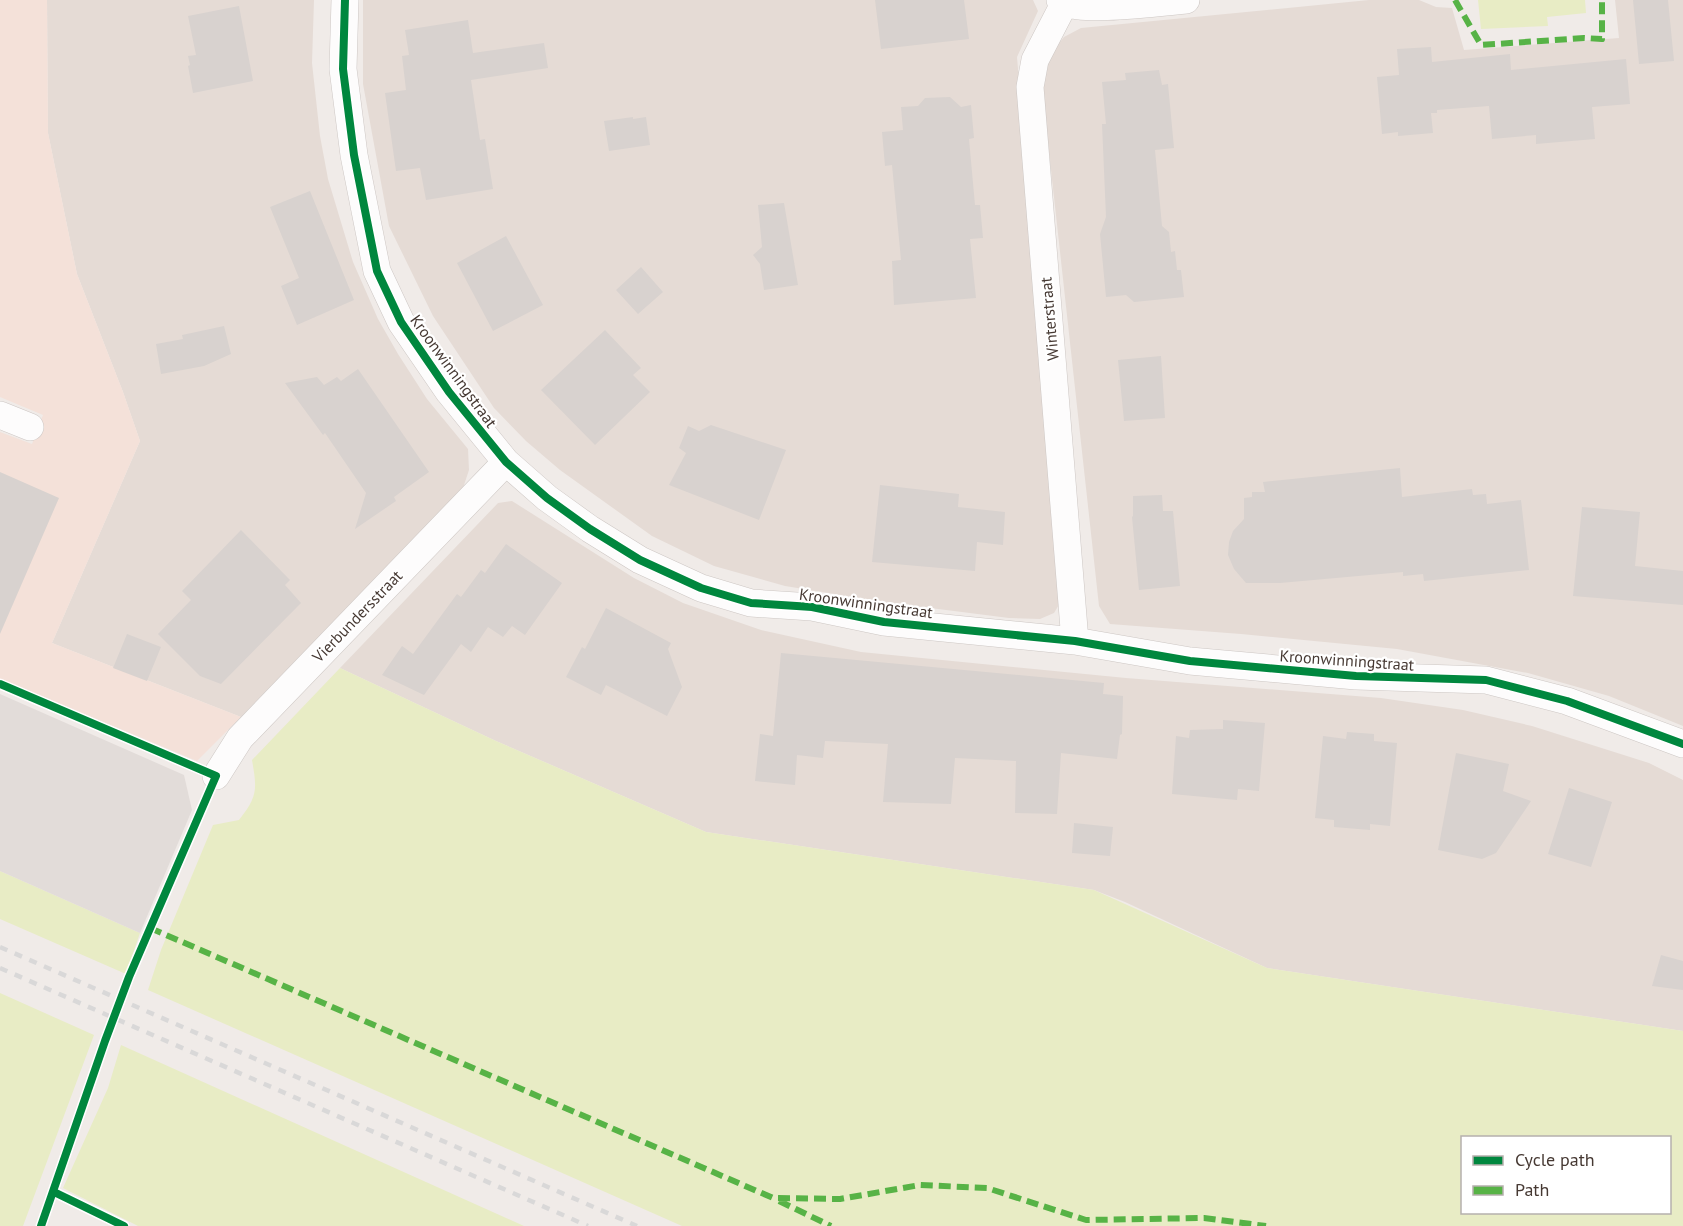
<svg xmlns="http://www.w3.org/2000/svg" width="1683" height="1226" viewBox="0 0 1683 1226" font-family="'PT Sans',sans-serif">
  <style>
    .residential { fill: #e5dbd5 }
    .commercial { fill: #f4e1d9 }
    .green { fill: #e8ecc5; fill-rule: evenodd }
    .parking { fill: #e2dcd9 }
    .building { fill: #d8d2cf }
    .lines { fill: none; stroke-linecap: round; stroke-linejoin: round }
    .minor-casing { stroke: #cdc7c4; stroke-width: 28 }
    .minor { stroke: #fdfcfc; stroke-width: 27 }
    .rail { stroke: #d9d8d8; stroke-width: 4.5; stroke-dasharray: 8 8; stroke-linecap: butt }
    .quiet { stroke: #57b346; stroke-width: 6; stroke-dasharray: 12 6; stroke-linecap: butt }
    .cycleway-casing { stroke: #fff; stroke-width: 11 }
    .cycleway { stroke: #00873e; stroke-width: 8 }
    .labels { text-anchor: middle; stroke-width: 4.5; stroke-linejoin: round; paint-order: stroke }
    .street-label { font-size: 16px; fill: #463933; stroke: #fff }
  </style>
  <rect width="100%" height="100%" fill="#f0ebe8"/>
  <path class="residential" d="M 47,0 L 314,0 L 312,63 L 320,136 L 328,179 L 353,262 L 378,319 L 398,354 L 427,399 L 468,449 L 469,470 L 463,488 L 241,717 L 52,643 L 140,441 L 123,392 L 77,274 L 48,133 Z
    M 363,0 L 1033,0 L 1038,11 L 1017,57 L 1063,598 L 1054,613 L 1040,619 L 1009,618 L 891,603 L 785,586 L 714,566 L 652,536 L 560,470 L 526,441 L 494,408 L 433,316 L 389,226 L 363,84 Z
    M 1369,0 L 1419,0 L 1436,7 L 1452,8 L 1464,50 L 1619,38 L 1615,0 L 1683,0 L 1683,726 L 1609,696 L 1528,673 L 1397,649 L 1241,634 L 1110,624 L 1099,606 L 1040,70 L 1049,55 L 1064,37 L 1081,28 Z
    M 512,501 L 634,578 L 683,603 L 761,630 L 861,652 L 1126,678 L 1381,698 L 1463,710 L 1532,726 L 1649,763 L 1683,780 L 1683,1031 L 1267,968 L 1125,902 L 1094,890 L 706,832 L 496,741 L 340,668 L 498,503 Z"/>
  <path class="commercial" d="M 0,0 L 47,0 L 48,133 L 77,274 L 123,392 L 140,441 L 52,643 L 241,717 L 197,761 L 0,679 L 0,432 L 32,444 L 43,415 L 0,397 Z"/>
  <path class="green" d="M 1478,0 L 1585,0 L 1586,13 L 1547,17 L 1548,26 L 1481,29 Z
    M 340,668 L 496,741 L 706,832 L 1094,890 L 1267,968 L 1683,1031 L 1683,1226 L 682,1226 L 148,990 L 161,950 L 213,825 L 239,820 C 258,796 257,789 252,760 ZM 1462,1138 L 1670,1138 L 1670,1212 L 1462,1212 Z
    M 0,871 L 140,933 L 126,974 L 0,919 Z
    M 0,993 L 94,1035 L 23,1226 L 0,1226 Z
    M 121,1045 L 524,1226 L 138,1226 L 63,1188 L 108,1088 Z"/>
  <path class="parking" d="M 0,694 L 184,775 L 192,810 L 140,933 L 0,871 Z"/>
  <path class="building" d="M 875,0 L 964,0 L 969,39 L 881,49 Z
    M 1633,0 L 1668,0 L 1674,61 L 1639,64 Z
    M 239,6 L 253,81 L 193,93 L 188,66 L 190,65 L 188,56 L 196,55 L 188,16 Z
    M 468,20 L 473,53 L 544,43 L 548,68 L 471,80 L 480,140 L 485,139 L 493,189 L 426,200 L 420,168 L 396,171 L 385,93 L 406,90 L 402,56 L 409,55 L 405,30 Z
    M 1431,47 L 1432,62 L 1510,54 L 1511,70 L 1626,59 L 1630,104 L 1592,107 L 1595,139 L 1536,144 L 1536,135 L 1492,139 L 1489,106 L 1437,110 L 1437,113 L 1431,113 L 1433,133 L 1398,136 L 1398,132 L 1382,134 L 1377,77 L 1399,75 L 1397,49 Z
    M 1159,70 L 1162,85 L 1168,84 L 1174,148 L 1155,150 L 1162,226 L 1169,232 L 1171,252 L 1175,251 L 1177,270 L 1181,270 L 1184,297 L 1134,302 L 1126,295 L 1106,297 L 1100,234 L 1106,217 L 1102,124 L 1106,124 L 1102,82 L 1126,80 L 1125,73 Z
    M 950,97 L 961,107 L 971,105 L 974,138 L 969,139 L 975,205 L 980,205 L 983,238 L 970,239 L 976,298 L 894,305 L 892,261 L 901,260 L 892,165 L 885,166 L 882,132 L 903,130 L 901,107 L 918,106 L 925,98 Z
    M 633,117 L 633,119 L 646,117 L 650,145 L 609,151 L 604,121 Z
    M 310,191 L 354,300 L 297,325 L 281,286 L 299,278 L 270,207 Z
    M 784,203 L 798,285 L 764,290 L 760,264 L 753,255 L 762,247 L 758,205 Z
    M 506,236 L 543,305 L 493,331 L 457,263 Z
    M 641,267 L 663,292 L 638,314 L 616,290 Z
    M 224,326 L 231,354 L 204,366 L 161,374 L 156,344 L 183,339 L 182,335 Z
    M 605,330 L 641,368 L 633,375 L 650,392 L 595,445 L 541,390 Z
    M 1161,356 L 1165,418 L 1124,421 L 1118,360 Z
    M 358,369 L 429,472 L 394,497 L 396,501 L 355,529 L 366,493 L 325,433 L 323,435 L 285,383 L 317,377 L 324,385 L 337,377 L 341,381 Z
    M 711,425 L 786,450 L 759,520 L 669,485 L 686,453 L 679,448 L 688,426 L 699,431 Z
    M 1400,468 L 1402,497 L 1472,489 L 1473,495 L 1486,494 L 1487,504 L 1521,500 L 1529,570 L 1424,581 L 1423,574 L 1403,576 L 1403,572 L 1280,583 L 1246,583 L 1234,569 L 1228,555 L 1229,542 L 1233,531 L 1244,519 L 1244,498 L 1252,497 L 1252,492 L 1265,492 L 1263,482 Z
    M 0,472 L 59,498 L 0,634 Z
    M 880,485 L 959,494 L 958,507 L 1005,512 L 1003,545 L 977,542 L 975,571 L 872,562 Z
    M 1162,495 L 1163,511 L 1173,511 L 1180,586 L 1139,590 L 1132,517 L 1133,516 L 1133,496 Z
    M 1582,507 L 1640,512 L 1635,566 L 1683,571 L 1683,605 L 1573,596 Z
    M 241,530 L 290,580 L 285,585 L 301,603 L 221,684 L 200,676 L 158,634 L 191,600 L 182,591 Z
    M 506,544 L 562,583 L 525,635 L 512,626 L 503,637 L 488,627 L 471,652 L 461,644 L 424,695 L 382,675 L 402,646 L 413,654 L 457,594 L 461,597 L 481,570 L 485,573 Z
    M 606,608 L 671,643 L 668,649 L 682,687 L 667,716 L 606,685 L 601,695 L 566,677 L 582,647 L 585,649 Z
    M 127,634 L 161,647 L 147,681 L 113,668 Z
    M 781,653 L 1104,683 L 1103,694 L 1123,696 L 1122,734 L 1120,735 L 1117,759 L 1061,753 L 1057,814 L 1015,813 L 1016,761 L 955,758 L 951,804 L 883,802 L 888,744 L 825,741 L 823,758 L 797,755 L 795,785 L 755,781 L 760,734 L 773,736 Z
    M 1223,720 L 1265,723 L 1259,791 L 1238,789 L 1237,800 L 1172,794 L 1176,736 L 1189,738 L 1190,730 L 1223,729 Z
    M 1347,732 L 1374,734 L 1374,741 L 1397,743 L 1390,826 L 1370,824 L 1370,830 L 1334,827 L 1334,820 L 1315,818 L 1323,736 L 1346,739 Z
    M 1456,753 L 1509,764 L 1503,791 L 1531,801 L 1496,853 L 1482,859 L 1438,850 Z
    M 1569,788 L 1612,802 L 1591,867 L 1548,854 Z
    M 1074,823 L 1113,827 L 1110,856 L 1072,853 Z
    M 1661,955 L 1683,961 L 1683,990 L 1652,986 Z"/>
  <g class="lines">
    <defs>
      <path id="minor" d="M 345,0 L 343,69 L 354,155 L 377,271 L 401,322 L 449,392 L 506,462 L 547,498 L 590,529 L 640,560 L 701,588 L 751,603 L 812,607 L 884,622 L 1075,641 L 1190,661 L 1356,676 L 1486,680 L 1567,701 L 1683,744
        M 1060,0 C 1074,14 1162,2 1186,0
        M 1064,4 L 1035,60 L 1030,87 L 1075,641
        M 0,415 L 30,427
        M 216,776 L 240,738 L 506,462"/>
    </defs>
    <use href="#minor" class="minor-casing"/>
    <use href="#minor" class="minor"/>
    <path class="rail" d="M 0,947 L 637,1226
      M 0,968 L 588,1226"/>
    <path class="quiet" d="M 1455,0 L 1481,45 L 1584,38 L 1602,39 L 1602,0
      M 150,928 L 773,1198 L 840,1199 L 920,1185 L 987,1188 L 1086,1220 L 1204,1218 L 1266,1226
      M 779,1201 L 831,1226"/>
    <defs>
      <path id="cycleway" d="M 345,0 L 343,69 L 354,155 L 377,271 L 401,322 L 449,392 L 506,462 L 547,498 L 590,529 L 640,560 L 701,588 L 751,603 L 812,607 L 884,622 L 1075,641 L 1190,661 L 1356,676 L 1486,680 L 1567,701 L 1683,744
        M 0,684 L 216,776 L 129,977 L 105,1041 L 41,1226
        M 54,1192 L 124,1226"/>
    </defs>
    <use href="#cycleway" class="cycleway-casing"/>
    <use href="#cycleway" class="cycleway"/>
  </g>
  <g class="labels">
    <g class="street-label">
      <text transform="translate(1049 319) rotate(-95)" y="6">Winterstraat</text>
      <text transform="translate(454 371) rotate(54)" y="6">Kroonwinningstraat</text>
      <text transform="translate(866 603) rotate(8)" y="6">Kroonwinningstraat</text>
      <text transform="translate(357 616) rotate(-46)" y="6">Vierbundersstraat</text>
      <text transform="translate(1347 660) rotate(4)" y="6">Kroonwinningstraat</text>
    </g>
  </g>
  <rect x="1461" y="1136" width="210" height="78" fill="#ffffff" stroke="#b5b0ad" stroke-width="1.5"/>
  <rect x="1473" y="1156" width="30" height="9" fill="#00873e" stroke="#b5b0ad" stroke-width="1.5"/>
  <text x="1515" y="1166" font-size="18" fill="#463933">Cycle path</text>
  <rect x="1473" y="1186" width="30" height="9" fill="#57b346" stroke="#b5b0ad" stroke-width="1.5"/>
  <text x="1515" y="1196" font-size="18" fill="#463933">Path</text>
</svg>
